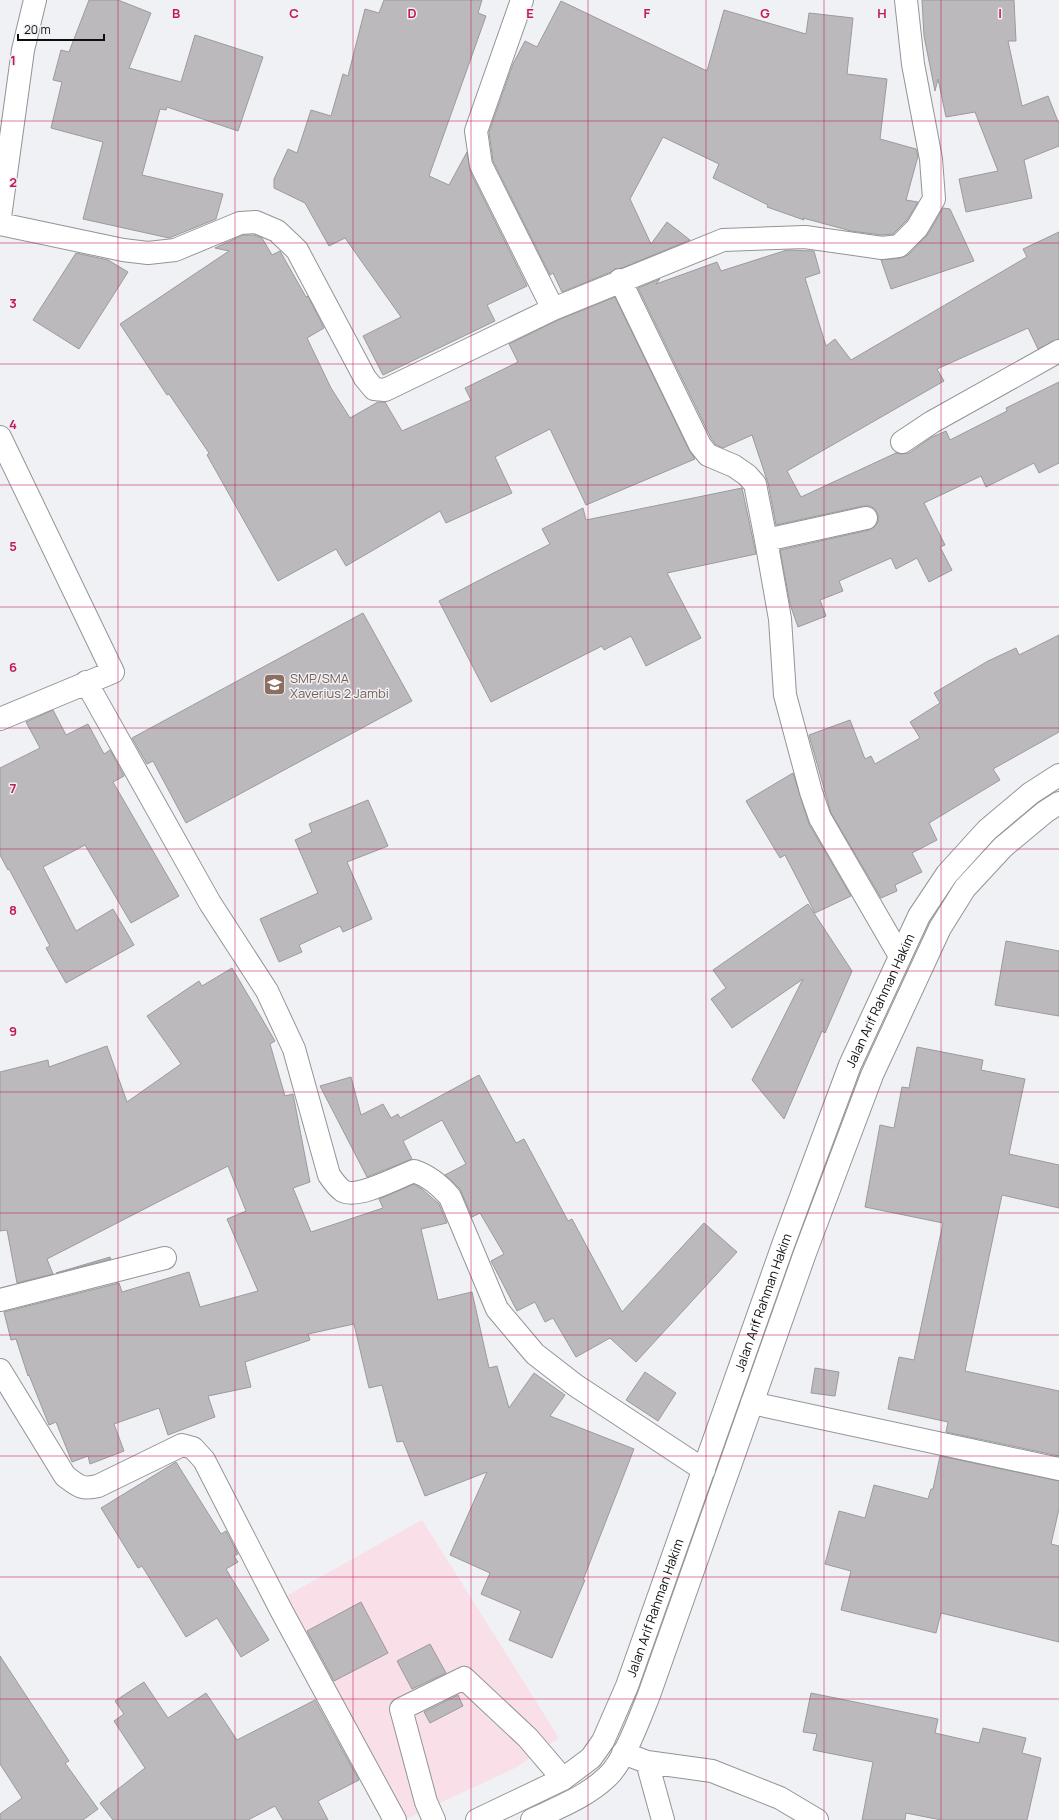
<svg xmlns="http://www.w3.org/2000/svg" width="1059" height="1820" viewBox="0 0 1059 1820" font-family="Manrope,sans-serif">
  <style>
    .commercial { fill: #f9dfe7 }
    .building { fill: #bbb9bc; stroke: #9c9a9d }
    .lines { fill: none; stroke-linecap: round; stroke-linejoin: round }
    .minor-casing { stroke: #929496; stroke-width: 24 }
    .major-casing { stroke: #929496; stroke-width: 24 }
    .minor { stroke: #fff; stroke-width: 22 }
    .major { stroke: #fff; stroke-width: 22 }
    .grid { fill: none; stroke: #c2185b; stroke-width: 1; stroke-opacity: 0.55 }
    .labels { text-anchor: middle; stroke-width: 3; stroke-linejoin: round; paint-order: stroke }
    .education-label { font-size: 13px; fill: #785e54; stroke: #eff1f4; text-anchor: start }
    .street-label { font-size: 13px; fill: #0d0e0e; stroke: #eff1f4 }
    .grid-label { font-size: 13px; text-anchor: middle; font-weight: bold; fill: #c2185b; stroke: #eff1f4; stroke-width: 3; stroke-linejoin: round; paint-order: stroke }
  </style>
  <rect width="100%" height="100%" fill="#eff1f4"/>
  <path class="commercial" d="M 422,1520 L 559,1738 L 517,1767 L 406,1819 L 281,1599 Z"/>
  <path class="building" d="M 89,0 L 118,0 L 151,13 L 129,68 L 181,82 L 195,35 L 263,57 L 238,131 L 167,107 L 166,110 L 160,109 L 142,175 L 223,194 L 216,219 L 169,238 L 83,219 L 103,142 L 51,128 L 62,82 L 53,80 L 61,50 L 69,52 Z
    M 384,0 L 482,0 L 478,13 L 486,16 L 429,176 L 449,185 L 467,152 L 470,171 L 527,286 L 487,305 L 495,321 L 383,375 L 363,336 L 401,317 L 345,238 L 329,246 L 305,203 L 274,188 L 274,179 L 288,149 L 297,153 L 311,110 L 331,116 L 343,74 L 348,76 L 365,9 L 379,13 Z
    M 922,0 L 1014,0 L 1016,41 L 1008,41 L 1022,106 L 1048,96 L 1059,124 L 1059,146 L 1024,160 L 1032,198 L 966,212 L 959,179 L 998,171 L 975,112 L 946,117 L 938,79 L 935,91 L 924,36 Z
    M 561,1 L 707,71 L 724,10 L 806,34 L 809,13 L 853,18 L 847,74 L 887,79 L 880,139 L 916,149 L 918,156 L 906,200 L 918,202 L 907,220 L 893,234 L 882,235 L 851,231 L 803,218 L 804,220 L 767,207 L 768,205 L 713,178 L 719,164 L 663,137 L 630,199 L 651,244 L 667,222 L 690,240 L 622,268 L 615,269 L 611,272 L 562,292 L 553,273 L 550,275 L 493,161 L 489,132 L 513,64 L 525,41 L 537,47 Z
    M 943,208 L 950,209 L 974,261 L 891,289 L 881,260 L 900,258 L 908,255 L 928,234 Z
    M 1059,232 L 1059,339 L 1038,349 L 1028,328 L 937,369 L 944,381 L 787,471 L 801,497 L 896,453 L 902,454 L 909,453 L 932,437 L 946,431 L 950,440 L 1007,411 L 1006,408 L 1059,382 L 1059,463 L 1039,473 L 1034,463 L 986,487 L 981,476 L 924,503 L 945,545 L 940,547 L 952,570 L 929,582 L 917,558 L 896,569 L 891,558 L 839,581 L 843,591 L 820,600 L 826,616 L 798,627 L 790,604 L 780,550 L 869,530 L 874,527 L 878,522 L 878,515 L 875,509 L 870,506 L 863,506 L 776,525 L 768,483 L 752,435 L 723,448 L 716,445 L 711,438 L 638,288 L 660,279 L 656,284 L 717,262 L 721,271 L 787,250 L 814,251 L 820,273 L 805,278 L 826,346 L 835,339 L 851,360 L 1027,257 L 1023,249 Z
    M 243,235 L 254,235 L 262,238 L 272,255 L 280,251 L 306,297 L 308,296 L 324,328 L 307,338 L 331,388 L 350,418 L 378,402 L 385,402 L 402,431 L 471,400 L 465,388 L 518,362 L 509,344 L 558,320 L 615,297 L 689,450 L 695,459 L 586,505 L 550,429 L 495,457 L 512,493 L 446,523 L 440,511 L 346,566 L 336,549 L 278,581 L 207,455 L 209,453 L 169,394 L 167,395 L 120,324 L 229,251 L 215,248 Z
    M 76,253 L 108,260 L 128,272 L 79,349 L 33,320 Z
    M 742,488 L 756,554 L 667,573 L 701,638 L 646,666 L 631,636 L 604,650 L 602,646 L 491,702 L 439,601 L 550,544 L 542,529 L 583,508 L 586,520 Z
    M 363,613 L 412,701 L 186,823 L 153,761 L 147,764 L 132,738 Z
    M 1059,635 L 1059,732 L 993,769 L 1000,780 L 929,823 L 937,840 L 912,853 L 922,872 L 895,885 L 897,891 L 881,898 L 831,813 L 809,735 L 850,720 L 865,759 L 871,756 L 875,764 L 920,738 L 910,722 L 940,703 L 934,693 L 988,661 L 1016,648 L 1019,655 Z
    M 53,710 L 66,735 L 88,724 L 104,754 L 110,750 L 124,776 L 113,782 L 179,896 L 131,923 L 85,845 L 43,867 L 76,931 L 113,909 L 134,945 L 66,983 L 46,948 L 50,946 L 9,869 L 8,870 L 0,855 L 0,768 L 40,748 L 26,722 Z
    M 793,773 L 809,824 L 851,896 L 815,913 L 785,855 L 780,858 L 746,801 Z
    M 368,800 L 388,846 L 347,862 L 372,919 L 343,932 L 340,926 L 299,945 L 302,952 L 279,962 L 260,919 L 318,893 L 295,840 L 312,832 L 309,824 Z
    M 808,904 L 852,971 L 825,1033 L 822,1031 L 784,1119 L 752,1080 L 803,979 L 732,1028 L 711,999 L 726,988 L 713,970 Z
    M 1006,941 L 1059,951 L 1059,1016 L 995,1005 Z
    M 232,968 L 275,1041 L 270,1044 L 285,1096 L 293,1094 L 310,1182 L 293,1188 L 311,1232 L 383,1208 L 379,1199 L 414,1184 L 422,1189 L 439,1204 L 447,1223 L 421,1229 L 438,1300 L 472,1292 L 489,1368 L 497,1366 L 509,1408 L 534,1373 L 565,1395 L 550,1416 L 634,1449 L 583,1580 L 585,1580 L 552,1658 L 509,1640 L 521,1611 L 481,1594 L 490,1573 L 450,1555 L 487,1472 L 425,1496 L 403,1441 L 397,1442 L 382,1385 L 369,1388 L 354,1324 L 308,1334 L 310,1340 L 245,1362 L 251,1387 L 208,1396 L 215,1417 L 168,1435 L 159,1408 L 114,1424 L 124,1451 L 90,1464 L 88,1456 L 72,1462 L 56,1422 L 49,1425 L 29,1375 L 28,1376 L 16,1339 L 11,1340 L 4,1312 L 119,1283 L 122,1292 L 189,1272 L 200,1307 L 258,1291 L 227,1219 L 246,1211 L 228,1166 L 47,1259 L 53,1274 L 17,1283 L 7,1230 L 0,1231 L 0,1072 L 48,1060 L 49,1067 L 107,1046 L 127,1102 L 181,1064 L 147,1016 L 199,981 L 202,986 Z
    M 917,1047 L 983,1060 L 981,1070 L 1025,1079 L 1009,1154 L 1059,1165 L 1059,1208 L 1002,1195 L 965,1371 L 1059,1391 L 1059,1456 L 946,1432 L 948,1422 L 888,1409 L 899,1357 L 914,1360 L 943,1223 L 865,1207 L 880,1125 L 894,1128 L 902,1087 L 909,1088 Z
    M 479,1075 L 516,1143 L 524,1139 L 568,1221 L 572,1219 L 622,1312 L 704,1223 L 737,1252 L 636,1362 L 610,1338 L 576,1357 L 553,1318 L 545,1322 L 535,1302 L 517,1311 L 491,1261 L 504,1254 L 480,1213 L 472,1217 L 460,1189 L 445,1175 L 466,1164 L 442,1120 L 403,1141 L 412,1159 L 367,1177 L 320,1086 L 351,1077 L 361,1115 L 383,1104 L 391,1118 L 398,1114 L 400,1118 Z
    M 110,1257 L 111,1259 L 56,1273 Z
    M 815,1368 L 839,1372 L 835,1396 L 811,1393 Z
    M 645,1372 L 676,1393 L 658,1421 L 626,1400 Z
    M 940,1456 L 1059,1481 L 1059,1509 L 1051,1544 L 1059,1546 L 1059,1642 L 941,1613 L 936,1633 L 841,1610 L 851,1571 L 825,1564 L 839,1511 L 865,1518 L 874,1485 L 928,1499 L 931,1489 L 933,1489 Z
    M 176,1462 L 221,1534 L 226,1531 L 238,1554 L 234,1556 L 238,1562 L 226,1569 L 269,1640 L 241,1657 L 217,1618 L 186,1637 L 142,1566 L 138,1568 L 101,1508 Z
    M 361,1602 L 388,1653 L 334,1681 L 307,1631 Z
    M 430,1644 L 446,1673 L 412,1689 L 397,1661 Z
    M 0,1656 L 69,1761 L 65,1763 L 98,1809 L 83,1820 L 0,1820 L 0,1814 L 22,1798 L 0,1764 Z
    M 144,1682 L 168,1718 L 206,1693 L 237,1740 L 315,1700 L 359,1780 L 318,1801 L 328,1820 L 283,1820 L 275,1806 L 248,1820 L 113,1820 L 100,1803 L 145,1768 L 114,1721 L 124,1714 L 115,1701 Z
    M 811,1693 L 938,1719 L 935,1733 L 979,1743 L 983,1728 L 1026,1738 L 1022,1753 L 1041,1758 L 1027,1820 L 941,1820 L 906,1813 L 905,1820 L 862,1820 L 873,1762 L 813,1750 L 817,1734 L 803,1732 Z
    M 458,1695 L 463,1706 L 430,1723 L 424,1712 Z"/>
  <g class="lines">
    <defs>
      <path id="minor" d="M 522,0 L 476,131 L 481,165 L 553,309 L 723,240 L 805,237 L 882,248 L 899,246 L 917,228 L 934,199 L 931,159 L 913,64 L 906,0
        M 0,217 L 23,50 L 35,0
        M 0,224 L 123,250 L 148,253 L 175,250 L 240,223 L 256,222 L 277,231 L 297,250 L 365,378 L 374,389 L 385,390 L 553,309
        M 620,280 L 700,445 L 708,455 L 734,466 L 747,475 L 755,484 L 766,540
        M 0,437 L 113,672 L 0,719
        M 902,442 L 932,422 L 1059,351
        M 866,518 L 766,540 L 780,619 L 785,695 L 811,792 L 820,818 L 900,956
        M 86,682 L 210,903 L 267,991 L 294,1049 L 329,1175 C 333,1181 337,1187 343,1191 C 358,1199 398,1177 414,1171 C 429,1176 439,1184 450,1197 L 497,1309 L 535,1354 L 575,1385 L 704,1470
        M 0,1300 L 165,1258
        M 0,1370 L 65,1476 C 78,1486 82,1490 98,1486 L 182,1445 L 193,1448 L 204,1460 L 281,1610 L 395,1820
        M 752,1403 L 1059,1469
        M 623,1753 L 647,1762 L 712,1771 L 780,1798 L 817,1820
        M 647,1762 L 663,1820
        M 434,1820 L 426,1802 L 401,1709 L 464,1678 L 528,1738 L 563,1779"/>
      <g id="major">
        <path id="s1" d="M 477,1820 L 563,1779 L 591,1758 L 603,1741 L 627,1686 L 783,1245 L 850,1065 L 919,916 L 947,874 L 987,830 L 1031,793 L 1059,775"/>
        <path d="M 532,1820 C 557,1808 586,1797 607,1777 C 624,1762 640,1717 649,1695 L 805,1253 L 872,1075 L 940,928 L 965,888 L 1003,847 L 1045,812 L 1059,803"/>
      </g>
    </defs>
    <use href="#minor" class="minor-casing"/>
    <use href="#major" class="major-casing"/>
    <use href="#minor" class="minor"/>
    <use href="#major" class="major"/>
  </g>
  <path class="grid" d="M 118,0 L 118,1820M 235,0 L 235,1820M 353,0 L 353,1820M 471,0 L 471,1820M 588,0 L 588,1820M 706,0 L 706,1820M 824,0 L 824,1820M 941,0 L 941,1820M 0,121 L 1059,121M 0,243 L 1059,243M 0,364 L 1059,364M 0,485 L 1059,485M 0,607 L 1059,607M 0,728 L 1059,728M 0,849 L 1059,849M 0,971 L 1059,971M 0,1092 L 1059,1092M 0,1213 L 1059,1213M 0,1335 L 1059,1335M 0,1456 L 1059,1456M 0,1577 L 1059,1577M 0,1699 L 1059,1699"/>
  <defs>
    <symbol id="school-square" viewBox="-11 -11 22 22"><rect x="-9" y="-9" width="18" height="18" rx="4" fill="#8d6e63" stroke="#eff1f4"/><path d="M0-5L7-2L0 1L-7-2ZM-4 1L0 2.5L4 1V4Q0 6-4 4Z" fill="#fff"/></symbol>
  </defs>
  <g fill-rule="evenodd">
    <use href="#school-square" x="262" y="672" width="25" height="25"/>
  </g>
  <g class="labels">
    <g class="education-label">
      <text x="290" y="683">SMP/SMA<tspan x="290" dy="15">Xaverius 2 Jambi</tspan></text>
    </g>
    <g class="street-label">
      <text dy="5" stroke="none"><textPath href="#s1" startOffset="942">Jalan Arif Rahman Hakim</textPath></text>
      <text dy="5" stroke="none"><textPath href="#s1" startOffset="618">Jalan Arif Rahman Hakim</textPath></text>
      <text dy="5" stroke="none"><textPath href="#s1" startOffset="294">Jalan Arif Rahman Hakim</textPath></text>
    </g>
  </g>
  <g class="grid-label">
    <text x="176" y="18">B</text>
    <text x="294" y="18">C</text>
    <text x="412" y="18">D</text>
    <text x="530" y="18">E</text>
    <text x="647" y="18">F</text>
    <text x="765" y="18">G</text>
    <text x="882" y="18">H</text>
    <text x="1000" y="18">I</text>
    <text x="13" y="65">1</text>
    <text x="13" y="187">2</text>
    <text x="13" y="308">3</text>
    <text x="13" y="429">4</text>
    <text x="13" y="551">5</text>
    <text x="13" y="672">6</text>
    <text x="13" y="793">7</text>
    <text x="13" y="915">8</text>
    <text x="13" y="1036">9</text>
  </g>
  <path d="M18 34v6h86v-6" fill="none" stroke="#0d0e0e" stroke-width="2"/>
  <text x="24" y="34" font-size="12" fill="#0d0e0e" stroke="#eff1f4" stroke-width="3" paint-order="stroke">20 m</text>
</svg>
